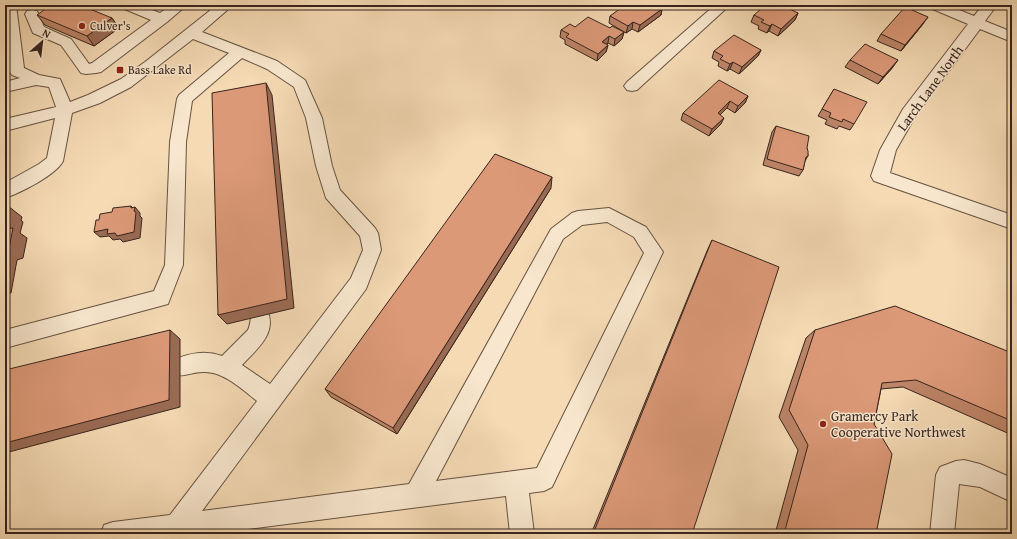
<svg xmlns="http://www.w3.org/2000/svg" width="1017" height="539" viewBox="0 0 1017 539" font-family="'Gentium Book Plus',serif">
  <style>
    .lines { fill: none; stroke-linecap: round; stroke-linejoin: round }
    .minor-casing { stroke: #665242; stroke-width: 2 }
    .minor { fill: #f8e7ce; fill-rule: evenodd }
    .wall { fill: #bd8467; stroke: #37241c }
    .shaded-wall { fill: #9a6b54; stroke: #37241c }
    .building { fill: #dc9978; stroke: #37241c }
    .poi-dot { fill: #8f2418; stroke: #f8e7ce; stroke-width: 1.5 }
    .labels { text-anchor: middle; stroke-width: 3; stroke-linejoin: round; paint-order: stroke }
    .far-poi-label { font-size: 12px; fill: #37241c; stroke: #f8e7ce; text-anchor: start }
    .street-label { font-size: 14px; fill: #37241c; stroke: #f8e7ce }
    .poi-label { font-size: 14px; fill: #37241c; stroke: #f8e7ce; text-anchor: start }
  </style>
  <rect width="100%" height="100%" fill="#f5dab4"/>
  <filter id="stains"><feTurbulence type="fractalNoise" baseFrequency=".005" numOctaves="4"/><feColorMatrix values="0 0 0 0 .2 0 0 0 0 .09 0 0 0 0 .02 0 0 0 .5 -.17"/></filter>
  <radialGradient id="worn" r=".72"><stop offset=".6" stop-color="#630" stop-opacity="0"/><stop offset="1" stop-color="#630" stop-opacity=".3"/></radialGradient>
  <g class="lines">
    <defs>
      <path id="minor" d="M 5,5 L 16,5 L 24,68 L 39,75 L 60,79 L 70,102 L 88,95 L 121,79 L 145,62 L 217,5 L 233,5 L 202,32 L 277,61 L 305,80 L 322,118 L 332,166 L 340,190 L 375,228 L 378,233 L 381,250 L 366,289 L 202,511 L 409,484 L 551,229 L 572,213 L 578,211 L 609,208 L 646,227 L 663,252 L 552,487 L 544,491 L 529,493 L 534,534 L 510,534 L 506,496 L 208,534 L 101,534 L 104,525 L 113,522 L 170,515 L 257,401 C 242,389 223,371 203,372 C 191,372 184,378 173,374 L 170,367 L 173,360 C 190,353 205,350 222,356 L 248,330 C 251,324 250,317 253,310 L 260,307 L 267,310 C 278,333 256,350 242,365 L 270,384 L 351,278 L 363,250 L 360,236 L 326,198 L 316,166 L 306,118 L 294,87 L 267,69 L 242,58 L 192,101 L 186,142 L 183,265 L 168,304 L 5,348 L 5,330 L 154,291 L 165,265 L 170,142 L 177,99 L 179,95 L 229,53 L 193,39 L 131,87 L 100,103 L 72,113 L 63,161 C 56,175 20,193 5,198 L 5,183 L 39,164 L 47,158 L 55,118 L 5,131 L 5,119 L 56,107 L 49,87 L 36,85 L 5,92 L 5,82 L 20,78 L 12,75 L 9,71 L 5,31 ZM 607,222 L 634,237 L 644,253 L 537,468 L 436,481 L 563,239 L 582,225 Z
        M 120,5 L 139,5 L 160,13 L 171,5 L 187,5 L 167,22 L 101,72 L 96,73 L 86,74 L 81,73 L 61,45 L 33,33 L 25,14 L 27,11 L 32,10 L 37,11 L 44,27 L 71,39 L 89,64 L 92,63 L 151,20 L 122,8 Z
        M 715,5 L 730,5 L 637,90 L 632,91 L 627,90 L 624,86 L 627,82 Z
        M 928,5 L 947,5 L 974,16 L 983,5 L 997,5 L 985,21 L 1012,32 L 1012,42 L 980,29 L 915,117 L 896,150 L 890,173 L 1012,215 L 1012,229 L 874,181 L 871,176 L 880,150 L 903,109 L 968,24 L 930,8 Z
        M 964,460 L 980,464 L 1012,478 L 1012,502 L 980,487 L 959,484 L 954,534 L 930,534 L 936,475 L 940,467 L 956,461 Z"/>
    </defs>
    <use href="#minor" class="minor-casing"/>
    <use href="#minor" class="minor"/>
  </g>
  <path class="wall" d="M 666,5 L 678,5 L 674,9 Z
    M 662,9 L 661,15 L 638,32 L 632,29 L 626,33 L 609,23 L 610,16 Z
    M 798,13 L 795,20 L 778,36 L 769,31 L 767,33 L 758,29 L 759,26 L 751,22 L 754,15 Z
    M 37,15 L 112,18 L 119,28 L 94,46 L 45,25 Z
    M 923,24 L 901,51 L 877,41 L 881,34 Z
    M 610,28 L 624,32 L 622,39 L 614,46 L 608,43 L 606,45 L 608,45 L 606,52 L 597,61 L 565,44 L 565,40 L 560,37 L 561,30 Z
    M 761,50 L 758,56 L 739,74 L 730,69 L 727,71 L 718,66 L 719,62 L 712,58 L 714,51 Z
    M 850,60 L 893,67 L 878,84 L 845,67 Z
    M 834,89 L 854,124 L 850,130 L 839,126 L 837,129 L 825,124 L 827,120 L 818,116 Z
    M 748,96 L 745,103 L 735,113 L 727,108 L 720,115 L 721,124 L 709,136 L 681,120 L 683,113 Z
    M 776,126 L 807,148 L 808,156 L 805,161 L 803,170 L 799,176 L 763,165 L 772,132 Z
    M 551,188 L 397,434 L 331,397 L 325,389 Z
    M 712,240 L 692,534 L 591,534 L 707,251 Z
    M 815,330 L 1012,353 L 1012,435 L 903,387 L 881,389 L 874,424 L 876,534 L 775,534 L 798,450 L 779,417 L 806,338 Z"/>
  <path class="shaded-wall" d="M 675,5 L 678,5 L 674,9 Z
    M 662,9 L 661,15 L 638,32 L 640,25 Z
    M 798,13 L 795,20 L 778,36 L 781,29 Z
    M 928,17 L 923,24 L 901,51 L 905,45 Z
    M 112,18 L 119,28 L 94,46 L 87,36 Z
    M 633,22 L 632,29 L 626,33 L 628,26 Z
    M 772,24 L 769,31 L 767,33 L 770,26 Z
    M 624,32 L 622,39 L 614,46 L 615,39 Z
    M 609,36 L 608,43 L 601,49 L 602,42 Z
    M 608,45 L 606,52 L 597,61 L 598,54 Z
    M 761,50 L 758,56 L 739,74 L 742,67 Z
    M 898,60 L 893,67 L 878,84 L 883,77 Z
    M 733,62 L 730,69 L 727,71 L 730,64 Z
    M 266,83 L 272,95 L 294,308 L 227,324 L 218,315 Z
    M 748,96 L 745,103 L 735,113 L 738,106 Z
    M 730,101 L 727,108 L 715,120 L 718,113 Z
    M 724,118 L 721,124 L 709,136 L 712,129 Z
    M 552,177 L 551,188 L 397,434 L 393,428 Z
    M 8,206 L 22,217 L 21,220 L 23,222 L 20,233 L 27,238 L 23,258 L 17,260 L 11,293 L 5,294 L 5,207 Z
    M 131,206 L 134,209 L 135,207 L 140,213 L 140,216 L 142,218 L 140,238 L 123,242 L 120,239 L 113,240 L 109,236 L 100,237 L 94,232 L 131,208 Z
    M 170,330 L 180,339 L 180,407 L 5,453 L 5,443 Z"/>
  <path class="building" d="M 51,5 L 80,5 L 112,18 L 87,36 L 37,15 Z
    M 625,5 L 656,5 L 662,9 L 640,25 L 633,22 L 628,26 L 610,16 Z
    M 766,5 L 781,5 L 798,13 L 781,29 L 772,24 L 770,26 L 761,22 L 764,20 L 754,15 Z
    M 905,7 L 928,17 L 905,45 L 881,34 Z
    M 588,17 L 610,28 L 612,26 L 624,32 L 615,39 L 609,36 L 602,42 L 608,45 L 598,54 L 566,37 L 569,34 L 561,30 L 570,24 L 575,27 Z
    M 734,35 L 761,50 L 742,67 L 733,62 L 730,64 L 720,59 L 723,56 L 714,51 Z
    M 865,44 L 898,60 L 883,77 L 850,60 Z
    M 719,80 L 748,96 L 738,106 L 730,101 L 718,113 L 724,118 L 712,129 L 683,113 Z
    M 266,83 L 287,299 L 218,315 L 212,93 Z
    M 834,89 L 867,102 L 854,124 L 843,119 L 842,122 L 829,117 L 831,113 L 822,109 Z
    M 776,126 L 809,136 L 807,148 L 808,151 L 808,156 L 806,157 L 803,170 L 767,159 Z
    M 495,154 L 552,177 L 393,428 L 325,389 Z
    M 8,206 L 7,210 L 5,212 L 5,207 Z
    M 131,206 L 131,208 L 135,207 L 134,211 L 136,212 L 134,232 L 117,236 L 115,233 L 107,234 L 108,229 L 94,232 L 96,220 L 99,220 L 100,214 L 112,212 L 113,208 Z
    M 9,211 L 5,227 L 5,212 Z
    M 13,228 L 9,248 L 5,249 L 5,229 Z
    M 712,240 L 779,267 L 692,534 L 593,534 Z
    M 895,306 L 1012,353 L 1012,421 L 916,380 L 882,383 L 874,424 L 892,454 L 876,534 L 784,534 L 808,445 L 789,410 L 815,330 Z
    M 170,330 L 169,400 L 5,443 L 5,370 Z"/>
  <g class="poi-dot">
    <circle cx="82" cy="26" r="4"/>
    <rect x="116" y="66" width="8" height="8" rx="2"/>
    <circle cx="823" cy="424" r="4"/>
  </g>
  <g class="labels">
    <g class="far-poi-label">
      <text x="90" y="30">Culver's</text>
      <text x="128" y="74">Bass Lake Rd</text>
    </g>
    <g class="street-label">
      <text transform="translate(930 88) rotate(-54)" y="5">Larch Lane North</text>
    </g>
    <g class="poi-label">
      <text x="831" y="421">Gramercy Park<tspan x="831" dy="16">Cooperative Northwest</tspan></text>
    </g>
  </g>
  <rect width="1017" height="539" fill="none" stroke="#f5dab4" stroke-width="20"/>
  <rect x="6" y="6" width="1005" height="527" fill="none" stroke="#37241c" stroke-width="2"/>
  <rect x="10" y="10" width="997" height="519" fill="none" stroke="#37241c"/>
  <g transform="translate(42 42) rotate(28)" stroke="#f8e7ce" stroke-width="3" paint-order="stroke">
  <path d="M0-3L7 15L0 10L-7 15Z" fill="#37241c"/>
  <text y="-6" font-size="11" font-weight="bold" text-anchor="middle" fill="#37241c">N</text>
  </g>
  <rect width="100%" height="100%" filter="url(#stains)"/>
  <rect width="100%" height="100%" fill="url(#worn)"/>
</svg>
